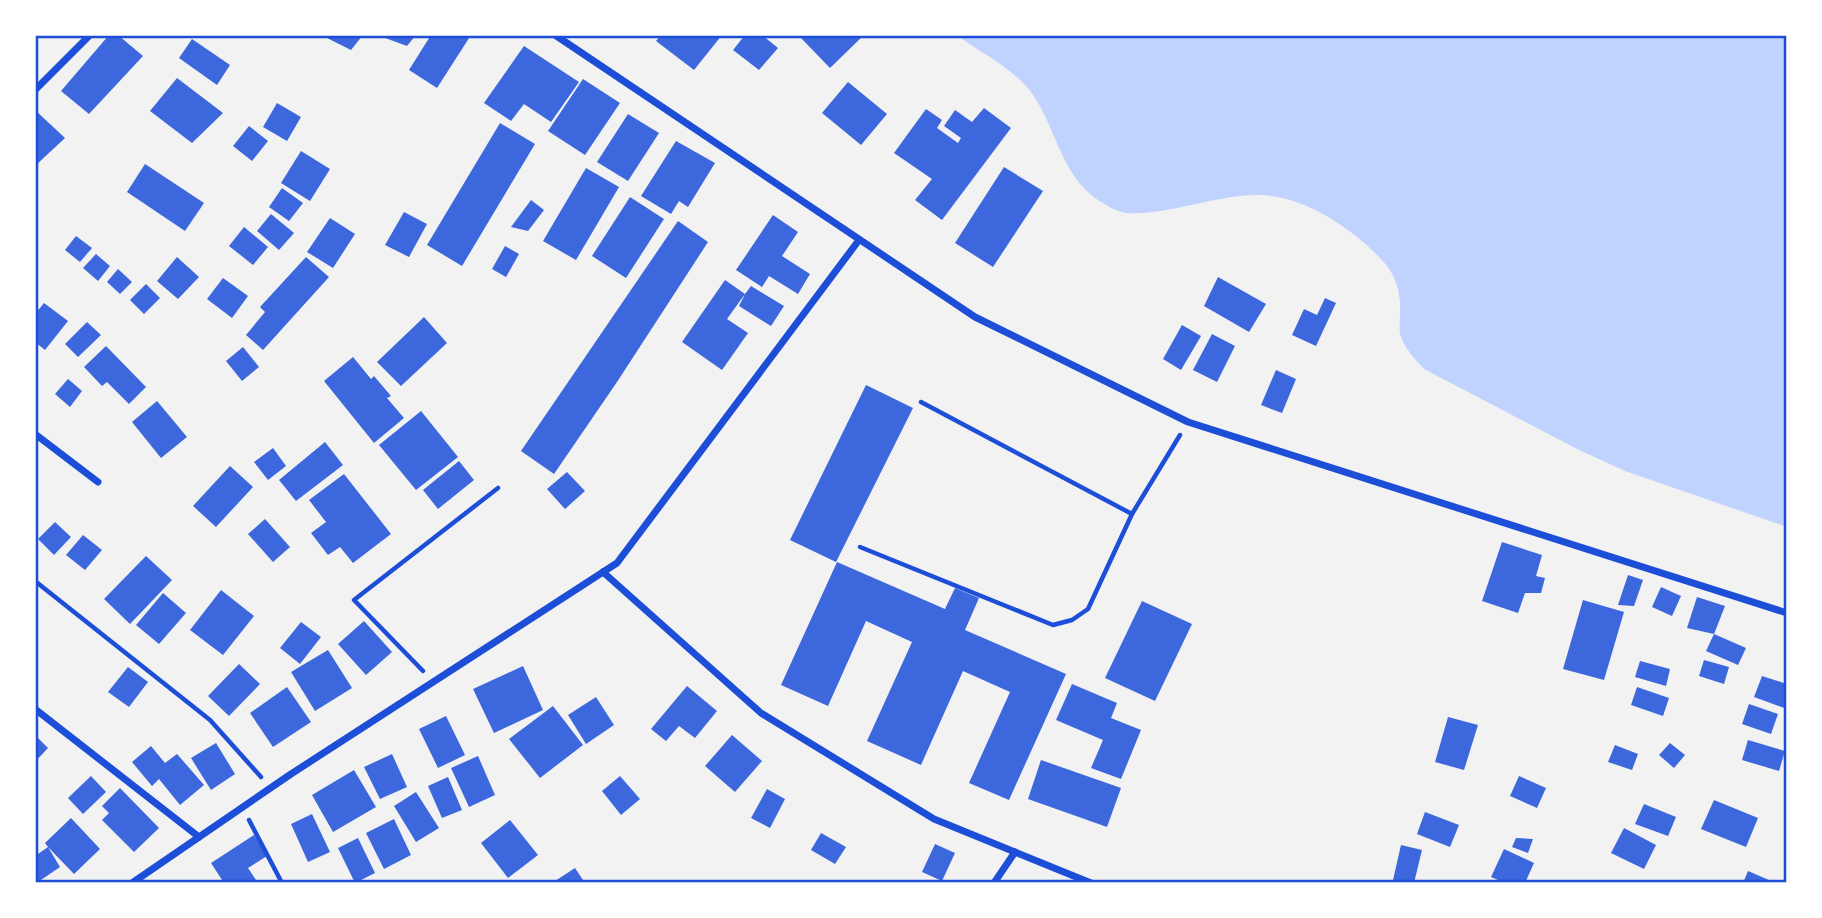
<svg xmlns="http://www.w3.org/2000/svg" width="1822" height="918" viewBox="0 0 1822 918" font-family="Commissioner,sans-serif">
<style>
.water{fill:#bfd3fe}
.building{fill:#3d67dc}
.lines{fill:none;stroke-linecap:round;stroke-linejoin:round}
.path{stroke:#1d4ed8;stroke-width:4.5}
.minor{stroke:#1d4ed8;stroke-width:7}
.neatline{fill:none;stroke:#1d4ed8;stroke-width:2.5}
</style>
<rect width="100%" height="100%" fill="#f2f2f2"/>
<path class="water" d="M957,35h830v492l-162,-56 -48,-22 -153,-80c-9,-10 -20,-21 -24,-35 -1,-6 0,-14 0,-21 1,-20 -4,-38 -18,-53 -30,-32 -79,-65 -124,-65 -41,0 -80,17 -121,18 -4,0 -11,1 -15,-1 -6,-1 -14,-6 -19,-9 -46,-27 -46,-83 -78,-118 -19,-21 -46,-33 -68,-50z"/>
<g class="building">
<path d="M109,35h9l25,21 -54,58 -28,-23z"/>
<path d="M321,35h42l-12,15z"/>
<path d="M377,35h39l-9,11z"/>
<path d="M431,35h40l-34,53 -28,-18z"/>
<path d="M661,35h61l-28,35 -38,-29z"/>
<path d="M745,35h17l16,13 -19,22 -26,-20z"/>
<path d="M801,35h63l-34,33 -31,-32z"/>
<path d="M192,39l38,26 -13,20 -38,-27z"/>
<path d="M524,46l55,36 -28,40 -27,-18 -13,17 -27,-18z"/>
<path d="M177,78l46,35 -31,30 -42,-32z"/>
<path d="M583,79l37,24 -35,52 -37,-24z"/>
<path d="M848,82l39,32 -26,31 -39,-32z"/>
<path d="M277,103l24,14 -14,24 -24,-14z"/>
<path d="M984,108l27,20 -69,92 -27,-20 17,-21 -38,-26 32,-44 16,11 -5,8 21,15 3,-5 -17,-12 11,-16 17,12z"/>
<path d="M35,110l30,28 -30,28z"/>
<path d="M628,114l31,19 -31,48 -31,-19z"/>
<path d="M500,123l35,21 -73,122 -35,-21z"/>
<path d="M249,126l19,15 -16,20 -19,-15z"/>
<path d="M676,141l39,22 -27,44 -9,-6 -8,13 -30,-18z"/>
<path d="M301,151l29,18 -20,32 -29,-18z"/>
<path d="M145,164l59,39 -19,28 -58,-39z"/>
<path d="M1004,167l39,24 -50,76 -38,-24z"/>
<path d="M586,168l33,19 -43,73 -33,-19z"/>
<path d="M282,188l21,15 -14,18 -20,-14z"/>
<path d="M630,197l34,22 -38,59 -34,-22z"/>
<path d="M531,200l13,10 -16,21 -17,-4z"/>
<path d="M404,212l23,12 -18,33 -24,-12z"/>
<path d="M271,214l23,19 -15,17 -22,-19z"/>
<path d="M773,215l25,17 -16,24 28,18 -12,20 -29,-18 -7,11 -26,-17z"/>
<path d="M330,218l25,16 -22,34 -26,-16z"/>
<path d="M678,221l30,21 -91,140 -63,92 -33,-23z"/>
<path d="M244,227l24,20 -15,18 -24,-19z"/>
<path d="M76,236l16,12 -12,14 -15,-12z"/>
<path d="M505,246l14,8 -13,23 -14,-8z"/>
<path d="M96,254l14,12 -12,15 -15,-13z"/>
<path d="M177,257l22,20 -21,22 -21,-18z"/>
<path d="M306,257l23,20 -66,73 -17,-15 19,-23 -5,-5z"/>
<path d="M118,269l14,13 -12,12 -13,-12z"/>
<path d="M1218,277l48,27 -17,28 -45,-26z"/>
<path d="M223,278l25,18 -16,22 -25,-19z"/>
<path d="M725,280l20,14 6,-8 33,20 -13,20 -32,-20 6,-12 -18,25 21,14 -26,37 -40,-28z"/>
<path d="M146,284l14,14 -16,16 -14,-14z"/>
<path d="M1325,298l11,5 -20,43 -24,-11 12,-26 13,6z"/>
<path d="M44,303l24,18 -23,29 -10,-8v-28z"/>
<path d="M424,317l23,26 -46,43 -24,-24z"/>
<path d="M87,322l14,13 -23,22 -13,-13z"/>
<path d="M1182,325l19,11 -20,34 -18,-11z"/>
<path d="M1212,334l23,12 -18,36 -24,-12z"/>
<path d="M106,346l40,41 -17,17 -22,-22 -5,4 -18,-19z"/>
<path d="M243,347l16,20 -17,14 -16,-20z"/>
<path d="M353,357l18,22 3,-3 17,20 -4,2 17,20 -30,25 -50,-62z"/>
<path d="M1276,370l20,9 -14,34 -21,-8z"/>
<path d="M68,379l14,12 -12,16 -15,-13z"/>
<path d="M866,385l47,23 -77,154 -46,-22z"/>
<path d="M157,401l30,36 -26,21 -29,-36z"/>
<path d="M421,411l37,46 -42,33 -37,-45z"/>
<path d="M325,442l18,23 -47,36 -17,-21z"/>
<path d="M273,448l13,18 -18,14 -14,-18z"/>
<path d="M459,461l15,19 -36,29 -15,-19z"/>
<path d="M230,466l23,21 -37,40 -23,-21z"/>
<path d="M567,472l18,19 -20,18 -18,-20z"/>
<path d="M344,474l47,60 -38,29 -13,-16 -12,8 -17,-22 15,-11 -17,-22z"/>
<path d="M265,519l25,28 -17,15 -25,-28z"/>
<path d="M55,522l16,15 -17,18 -16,-16z"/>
<path d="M83,535l19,15 -17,20 -19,-15z"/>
<path d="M1502,542l40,13 -6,21 9,2 -4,15h-16l-7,20 -36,-12z"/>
<path d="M146,556l26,24 -42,44 -26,-25z"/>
<path d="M837,562l108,47 10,-21 24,10 -14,32 101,44 -57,126 -40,-17 41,-91 -47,-21 -42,94 -54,-24 45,-99 -46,-21 -38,85 -47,-21z"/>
<path d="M1628,575l15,5 -9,26 -16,-1z"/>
<path d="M1661,587l20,9 -9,20 -20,-9z"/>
<path d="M221,590l33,26 -31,39 -33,-25z"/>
<path d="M163,593l23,20 -27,31 -23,-19z"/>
<path d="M1697,597l28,9 -11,28 -27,-6z"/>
<path d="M1583,600l41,12 -20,68 -41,-11z"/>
<path d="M1142,601l50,23 -37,77 -50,-23z"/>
<path d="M364,621l28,31 -26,23 -28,-31z"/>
<path d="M301,622l20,15 -21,27 -20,-16z"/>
<path d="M1714,634l32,14 -8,17 -32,-14z"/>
<path d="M328,650l24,38 -37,23 -24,-39z"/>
<path d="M1704,660l25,7 -5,17 -25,-8z"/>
<path d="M1640,661l30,8 -4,17 -31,-9z"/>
<path d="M239,664l21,20 -31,32 -21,-20z"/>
<path d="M523,666l20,44 -49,23 -21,-44z"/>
<path d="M128,667l20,15 -19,25 -21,-15z"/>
<path d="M1762,676l25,8v25l-33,-12z"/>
<path d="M1072,684l45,19 -6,15 30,12 -20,49 -30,-11 12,-28 -47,-20z"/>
<path d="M687,686l30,25 -22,27 -16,-12 -13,15 -15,-12z"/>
<path d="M287,687l24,35 -38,25 -23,-34z"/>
<path d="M1637,687l32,11 -6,18 -32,-11z"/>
<path d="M596,697l18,28 -28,19 -18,-29z"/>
<path d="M1749,704l29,10 -7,20 -29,-10z"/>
<path d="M553,706l30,39 -43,33 -31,-39z"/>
<path d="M446,716l19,39 -27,13 -19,-39z"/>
<path d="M1448,717l30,8 -14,45 -29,-8z"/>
<path d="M35,735l13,13 -13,14z"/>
<path d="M732,735l30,26 -27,31 -30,-26z"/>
<path d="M1748,740l37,11 -6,20 -37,-11z"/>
<path d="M216,743l19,31 -24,16 -20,-32z"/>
<path d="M1670,743l15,12 -11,13 -15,-13z"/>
<path d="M1615,745l23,9 -6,16 -24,-8z"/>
<path d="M151,746l14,17 12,-9 27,31 -24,20 -21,-26 -7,7 -20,-24z"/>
<path d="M392,754l15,33 -27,12 -16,-32z"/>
<path d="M478,756l17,39 -26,12 -18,-39z"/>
<path d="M1041,760l80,28 -14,39 -79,-28z"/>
<path d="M354,770l22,37 -43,25 -21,-37z"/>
<path d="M91,776l15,16 -23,22 -15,-16z"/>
<path d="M620,776l20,23 -19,16 -19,-24z"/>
<path d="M1519,776l27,12 -9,20 -27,-12z"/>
<path d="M448,777l14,33 -20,8 -14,-32z"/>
<path d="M120,788l39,40 -25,24 -32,-32 7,-7 -7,-7z"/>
<path d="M767,789l18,10 -15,29 -19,-10z"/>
<path d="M416,792l23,36 -23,14 -22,-36z"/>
<path d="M1714,800l44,18 -12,29 -45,-18z"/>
<path d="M1644,804l32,13 -8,19 -33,-12z"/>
<path d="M1425,812l34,13 -9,22 -33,-13z"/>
<path d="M312,814l18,38 -22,10 -17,-38z"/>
<path d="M71,818l29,31 -26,25 -26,-27 12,20 -22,15 -3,-5v-21l13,-9 -3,-4z"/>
<path d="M394,819l17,36 -27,14 -18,-36z"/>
<path d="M510,820l28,35 -30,23 -27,-35z"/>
<path d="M1624,828l32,17 -12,24 -33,-16z"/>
<path d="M821,833l25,14 -11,17 -24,-14z"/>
<path d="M254,835l13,21 -19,12 10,15h-34l-13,-20z"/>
<path d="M358,838l17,35 -20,10 -17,-35z"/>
<path d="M1516,838l17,1 -5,14 -16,-6z"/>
<path d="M935,844l20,9 -13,28 -20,-9z"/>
<path d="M1401,845l21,5 -8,33 -21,-3z"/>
<path d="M1504,849l30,14 -9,20h-20l-14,-6z"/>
<path d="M575,868l10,15h-33z"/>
<path d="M1748,871l28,12h-33z"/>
</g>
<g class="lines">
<g class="path">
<path d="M921,402l211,112"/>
<path d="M860,547l193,78 19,-5 16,-11 44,-95 48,-79"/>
<path d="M35,581l175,139 51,57"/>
<path d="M423,671l-69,-71 144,-112"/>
<path d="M249,820l33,63"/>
</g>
<g class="minor">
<path d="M555,35l420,282 213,105 599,191"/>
<path d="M35,90l55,-55"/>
<path d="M35,434l63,48"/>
<path d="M603,572l158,141 173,106 157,64"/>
<path d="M35,709l164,128"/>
<path d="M132,883l159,-109 326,-211 242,-323"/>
<path d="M994,883l21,-31"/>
</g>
</g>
<rect width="1822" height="918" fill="none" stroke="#ffffff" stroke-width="74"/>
<rect x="37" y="37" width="1748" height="844" class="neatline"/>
</svg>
